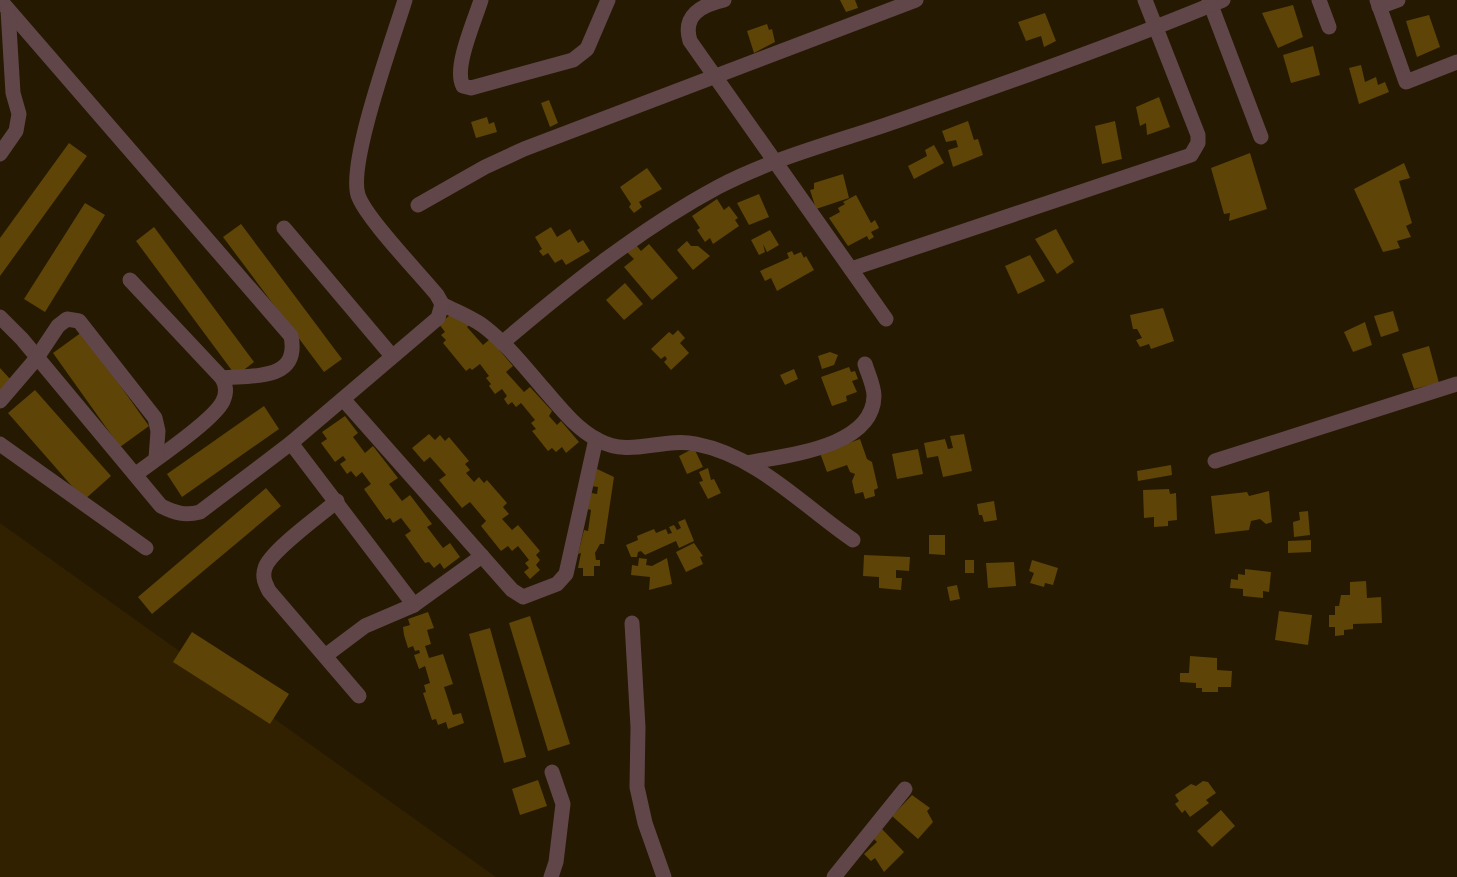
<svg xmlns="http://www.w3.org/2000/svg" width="1457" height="877" viewBox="0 0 1457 877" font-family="'Space Grotesk',sans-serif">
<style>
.built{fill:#312100}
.building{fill:#5e4406}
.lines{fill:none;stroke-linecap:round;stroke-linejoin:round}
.street{stroke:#604648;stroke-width:15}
</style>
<rect width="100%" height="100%" fill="#251901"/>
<path class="built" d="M0,523l496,354h-496z"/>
<g class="building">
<path d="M840,0h15l3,8 -12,4z"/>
<path d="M1293,5l10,32 -25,11 -16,-35z"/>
<path d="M1045,13l11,28 -12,6 -3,-11 -15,5 -8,-19z"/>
<path d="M1429,15l11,32 -23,10 -11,-36z"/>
<path d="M767,24l2,6 3,-1 3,13 -21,11 -7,-22z"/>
<path d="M1313,46l7,29 -29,8 -8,-28z"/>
<path d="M1361,65l4,17 11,-5 2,8 7,-3 4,10 -30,12 -10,-36z"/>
<path d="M1159,97l11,30 -23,8 -1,-12 -6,3 -4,-19z"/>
<path d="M549,100l9,23 -8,4 -9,-24z"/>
<path d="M487,117l2,7 5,-2 3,10 -21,6 -5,-16z"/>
<path d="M968,121l6,19 4,-1 5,16 -30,12 -5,-17 10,-3 -2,-7 -10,2 -4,-11z"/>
<path d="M1115,121l7,38 -20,5 -7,-38z"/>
<path d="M69,143l18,13 -87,120v-38z"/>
<path d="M934,145l10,18 -30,16 -6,-13 19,-10 -2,-6z"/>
<path d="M1250,153l17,56 -38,12 1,-8 -6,1 -13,-46z"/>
<path d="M1404,163l6,15 -11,3 13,42 -6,3 5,11 -14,4 3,7 -17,4 -29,-63z"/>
<path d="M647,168l15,21 -23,13 3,5 -8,6 -5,-6 2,-3 -11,-17z"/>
<path d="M843,174l6,24 -33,11 -6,-19 4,-1v-6z"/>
<path d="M759,194l10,23 -20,8 -12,-22z"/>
<path d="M856,195l15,28 4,-3 4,8 -8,4 3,5 -5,3 -2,-4 -19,10 -19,-28 11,-6 -2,-4 7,-4 -2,-2z"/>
<path d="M717,199l7,11 5,-4 9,12 -3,2 4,6 -26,18 -3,-6 -5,4 -8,-12 3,-2 -8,-12z"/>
<path d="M85,203l20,12 -60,97 -21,-13z"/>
<path d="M241,224l101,135 -18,13 -101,-135z"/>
<path d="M154,227l100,135 -18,14 -100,-135z"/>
<path d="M551,227l6,10 13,-8 8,14 5,-3 7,11 -24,14 -4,-6 -7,4 -7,-10 -5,3 -4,-5 3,-2 -7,-12z"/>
<path d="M1056,229l18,33 -17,12 -22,-35z"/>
<path d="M770,230l9,15 -12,7 -4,-8 2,8 -6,3 -8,-15z"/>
<path d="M687,241l4,5h7l12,10 -17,14 -16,-20z"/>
<path d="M649,244l29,34 -26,22 -28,-33 10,-8 -7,-7 9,-7 5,6z"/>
<path d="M792,251l2,4 7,-3 3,6 2,-2 8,14 -37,21 -6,-13 -6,3 -5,-10 29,-13 -2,-5z"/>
<path d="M1030,255l15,26 -27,13 -13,-28z"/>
<path d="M625,283l18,21 -19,16 -18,-20z"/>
<path d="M461,306l13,15 -7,6 16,18 7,-6 23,27 -7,6 18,20 6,-5 22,24 -3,5 8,9 4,-4 18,21 -13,11 -4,-6 -6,5 -4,-4 -4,3 -16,-20 4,-2 -5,-6 4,-3 -14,-17 -5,4 -4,-5 -4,3 -4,-6 3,-3 -5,-7 -7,5 -6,-8 2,-2 -5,-6 3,-2 -9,-12 -8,6 -2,-2 -4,3 -23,-28 3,-3 -5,-5 4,-3 -6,-8z"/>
<path d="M1163,308l11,33 -23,8 -2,-5 -9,3 -4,-7 6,-2 -5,-9h-4l-3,-14z"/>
<path d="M1393,311l6,20 -18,6 -7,-21z"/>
<path d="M1365,322l7,23 -19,7 -9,-20z"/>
<path d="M678,330l7,8 -5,5 9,10 -18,17 -7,-8 3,-3 -2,-3 -4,3 -10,-10 18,-17 4,3z"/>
<path d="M82,332l67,94 -29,21 -67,-94z"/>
<path d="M1429,346l10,37 -25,6 -12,-35z"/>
<path d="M830,352l8,3 -4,10 -12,4 -4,-13z"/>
<path d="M849,367l2,5 4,-1 3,8 -6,2 5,11 -11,4 1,5 -15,5 -11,-29z"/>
<path d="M0,368l11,12 -11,11z"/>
<path d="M794,369l4,10 -13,6 -5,-10z"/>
<path d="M35,390l76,86 -27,24 -76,-87z"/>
<path d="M264,406l15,23 -97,68 -15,-23z"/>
<path d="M345,416l13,17 -5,4 12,16 8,-7 25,32 -9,6 13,17 8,-6 22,29 -5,3 16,21 7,-5 10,14 -16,12 -4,-6 -6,5 -5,-6 -4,1 -20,-28 6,-4 -10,-13 -8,5 -3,-5 -4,2 -22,-31 7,-5 -9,-12 -6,5 -5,-6 -4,3 -7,-10 6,-4 -3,-4 -8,6 -14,-19 6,-4 -5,-7z"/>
<path d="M429,434l6,6 5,-5 5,6 4,-4 20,24 -4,3 5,6 -4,3 8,9 5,-5 5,6 3,-3 20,23 -4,4 6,7 -7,5 10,11 6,-5 22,26 -4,4 4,5 -4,5 4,5 -10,9 -6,-7 5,-4 -4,-5 4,-3 -11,-14 -6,5 -4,-5 -7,5 -20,-25 5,-5 -16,-19 -8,6 -23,-28 7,-5 -16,-18 -6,5 -12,-14z"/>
<path d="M964,434l8,37 -29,6 -5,-21 -11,2 -3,-15 21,-4 3,10 5,-1 -3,-12z"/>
<path d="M860,439l7,20 5,3 6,26 -4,2 1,6 -10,3 -2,-7 -8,2 -3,-13 3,-7 -5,-2 -3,-7 -20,7 -7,-19z"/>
<path d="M694,448l9,19 -16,7 -8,-18z"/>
<path d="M918,449l5,25 -26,5 -5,-25z"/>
<path d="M1171,465l1,10 -34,6 -1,-10z"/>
<path d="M595,468l19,9 -10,67h-4l-5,9 1,7h4v6h-6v10h-11v-8h-5l3,-15 -3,1 6,-24 4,1 3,-21 -7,-2 1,-16 12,2 1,-7 -7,-1z"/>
<path d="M708,468l3,12 3,-1 7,14 -13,6 -9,-17 4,-1 -4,-9z"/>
<path d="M266,488l15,18 -129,108 -14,-17z"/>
<path d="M1169,489l1,5 6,-1 1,27 -9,1v5l-14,1v-10l-10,1 -1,-28z"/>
<path d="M1269,491l3,31 -6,2 -6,-5 -9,2 -2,9 -34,4 -4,-38 36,-4 2,4z"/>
<path d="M994,501l3,19 -13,2 -2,-7h-3l-2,-11z"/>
<path d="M1308,511l2,24 -16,2 -1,-15 7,-2 -1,-8z"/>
<path d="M685,519l9,22 -15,7 -3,-7 -31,14 -4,-4 -3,1 -1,5h-6l-5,-12 12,-5 -1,-4 17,-7 2,4 10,-4 2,5 4,-1 -3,-6 5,-2 3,5 4,-2 -3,-6z"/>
<path d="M929,535h16v20l-16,-1z"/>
<path d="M1311,540v12l-23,1v-12z"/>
<path d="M694,543l9,13 -3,1 3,7 -17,8 -10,-20z"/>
<path d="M864,555l46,2 -1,14 -13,-1v8h6l-1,12 -22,-2v-11l-16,-1z"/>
<path d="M639,558l8,1 -1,6 6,1 15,-8 5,26 -23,6 1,-13 -19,-2 1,-10 6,1z"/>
<rect x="965" y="560" width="9" height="13"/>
<path d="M1032,560l26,8 -5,17 -8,-2 -1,4 -14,-4 4,-10 -5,-2z"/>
<path d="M1014,562l2,24 -28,2 -2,-25z"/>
<path d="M1245,569l26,3 -2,20 -6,-1v7l-20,-2v-7l-13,-1 1,-9 7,1v-6l7,1z"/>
<path d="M1366,581l1,17 14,-1 1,26 -29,1v5l-9,1v5l-9,1v-9h-6v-12h6v-9h4l2,-11h9v-13z"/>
<path d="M957,585l3,14 -10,2 -3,-14z"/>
<path d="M1279,611l33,4 -4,30 -33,-5z"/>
<path d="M428,612l6,16 -7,2 4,14 -6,2 4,12 14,-4 10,30 -9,3 9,28 8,-2 3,10 -16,6 -2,-7 -8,3 -2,-6 -4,1 -9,-27 3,-1 -2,-7 6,-2 -5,-17 -6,3 -5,-14 6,-2 -1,-3 -4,1 -2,-5 -5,2 -4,-13 -1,-8 7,-2 -2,-6z"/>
<path d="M530,616l40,128 -22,7 -39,-128z"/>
<path d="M490,628l36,129 -22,6 -35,-129z"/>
<path d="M192,632l97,62 -19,30 -97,-62z"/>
<path d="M1190,656l27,2v12l15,1 -1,16h-13v5h-16v-4h-6v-5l-16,-1v-9h9z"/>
<path d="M538,780l9,26 -27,9 -8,-26z"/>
<path d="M1203,781l5,1 8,11 -10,7 3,3 -19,14 -5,-7 -3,3 -7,-9 4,-3 -4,-6 16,-11 5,2z"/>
<path d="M912,795l18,13 -3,3 6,11 -15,17 -26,-23z"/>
<path d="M1221,810l14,16 -23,21 -15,-16z"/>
<path d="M882,829l22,23 -20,20 -9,-14 -4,3 -7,-7 13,-12 -4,-4z"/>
</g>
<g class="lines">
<g class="street">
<path d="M0,0l291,336c9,45 -37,39 -69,42"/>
<path d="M481,0c-6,20 -28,68 -18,86l8,2 102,-28 14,-11 21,-49"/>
<path d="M724,0c-22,5 -42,15 -34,41l196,278"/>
<path d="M1209,0l52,137"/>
<path d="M1319,0l10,27"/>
<path d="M1377,0l29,82 51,-20"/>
<path d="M1379,7l19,-7"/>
<path d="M0,154l16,-23 3,-17 -6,-21 -5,-83"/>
<path d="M418,205l67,-38 39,-18 392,-149"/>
<path d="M284,228l108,128"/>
<path d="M851,269l340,-114 7,-12v-8l-53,-135"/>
<path d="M130,280l92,98c4,8 5,14 1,23 -9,19 -67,58 -87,73"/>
<path d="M442,304c13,7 28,13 40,21 23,17 42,41 60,62 17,19 33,41 56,53 32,18 64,-3 98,4 62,12 107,62 157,96"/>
<path d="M0,317l22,22 139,167c14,7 24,10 39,6l91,-69 147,-125 4,-14 -5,-9c-17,-21 -72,-78 -79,-100 -10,-33 35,-156 47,-195"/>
<path d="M502,343c67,-57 138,-114 216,-156 57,-30 122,-46 182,-67 109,-38 217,-76 323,-120"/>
<path d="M343,399l169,191 11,7 34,-13 9,-10 30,-135"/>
<path d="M0,401l36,-42 22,-33 9,-7 12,2 76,97 3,13 -2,27"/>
<path d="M291,443l123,162"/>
<path d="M0,444l146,104"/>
<path d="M1215,461l242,-77"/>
<path d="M747,463c38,-8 126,-15 127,-67 0,-10 -6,-22 -9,-32"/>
<path d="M337,501c-15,13 -67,50 -72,67 -3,9 0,15 4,23l90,105"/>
<path d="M632,623l6,104 -1,60 8,36 19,54"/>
<path d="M325,656l40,-30 49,-21 68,-49"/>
<path d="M551,877l5,-15 7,-58 -11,-32"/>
<path d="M834,877l71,-88"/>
</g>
</g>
</svg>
